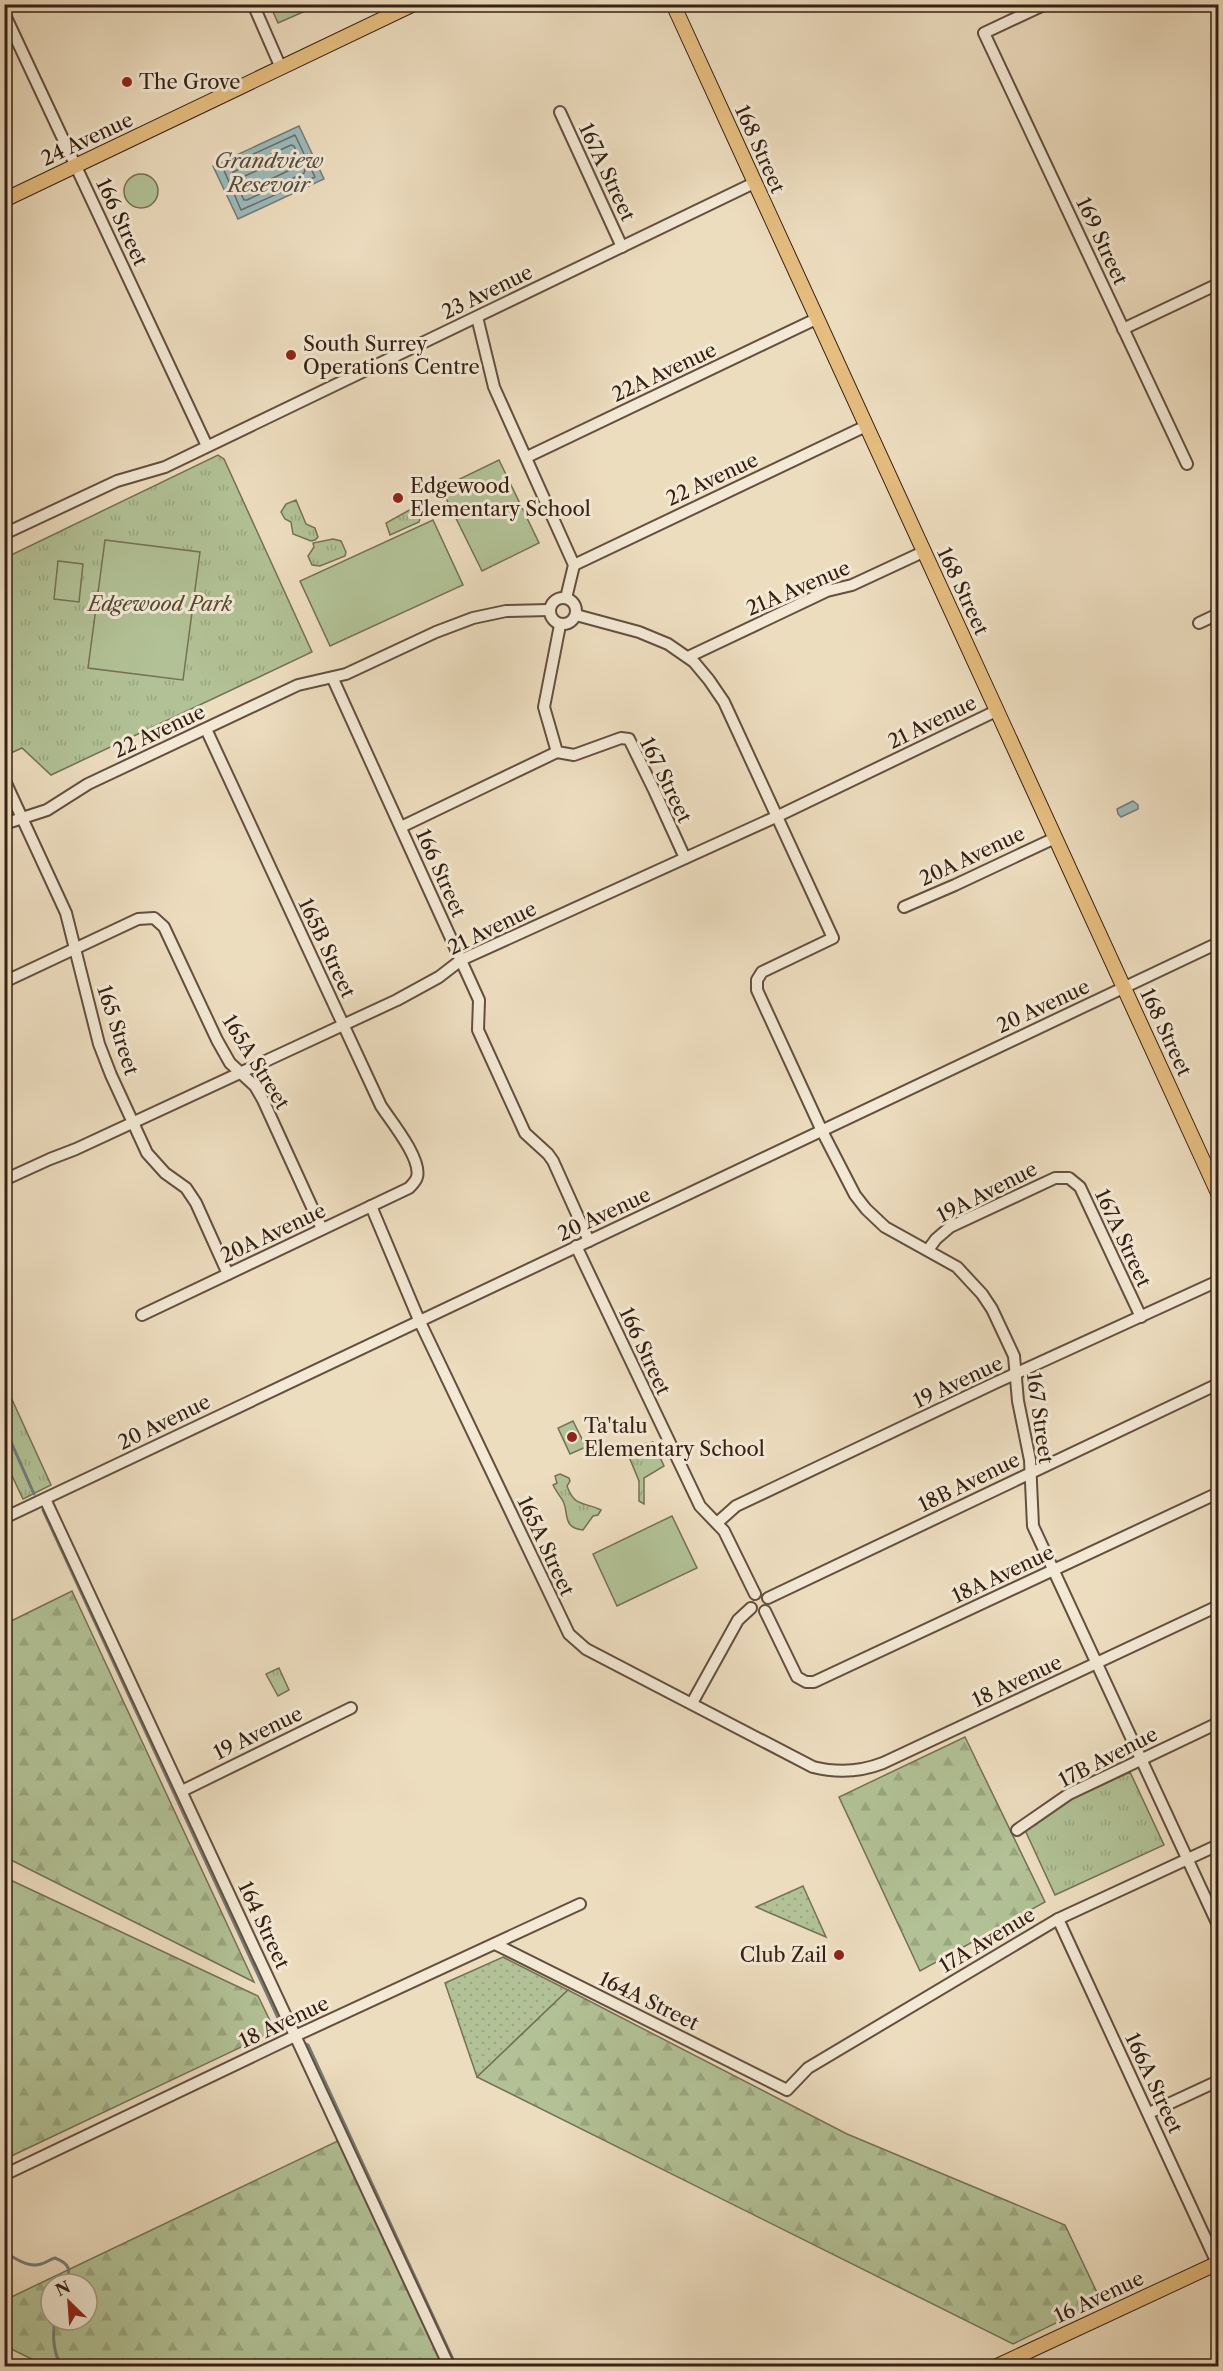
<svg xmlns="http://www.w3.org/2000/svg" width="1223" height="2371" viewBox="0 0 1223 2371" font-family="'Libre Caslon Text',serif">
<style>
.grass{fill:url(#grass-dots);stroke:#747155;stroke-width:1.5}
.forest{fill:url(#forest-firs);stroke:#747155;stroke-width:1.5;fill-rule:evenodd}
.park{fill:url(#park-tufts);stroke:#747155;stroke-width:1.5}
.garden{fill:#b2c296;stroke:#747155;stroke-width:1.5}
.water{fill:#9cbabb;stroke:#737c78;stroke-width:1.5}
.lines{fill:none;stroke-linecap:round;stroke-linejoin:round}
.shore{stroke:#696d68;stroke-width:1.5}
.stream{stroke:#737c78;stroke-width:3}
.minor-casing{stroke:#644f3f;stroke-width:14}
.major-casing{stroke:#362014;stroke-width:16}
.minor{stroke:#f3e9d5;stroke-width:10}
.major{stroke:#e6be80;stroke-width:14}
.poi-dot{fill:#8f2418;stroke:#f3e9d5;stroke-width:2}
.labels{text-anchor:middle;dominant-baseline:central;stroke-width:6;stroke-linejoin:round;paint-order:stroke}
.poi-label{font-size:20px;fill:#362014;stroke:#f3e9d5;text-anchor:start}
.street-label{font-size:20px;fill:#362014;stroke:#f3e9d5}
.park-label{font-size:20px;font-style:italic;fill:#554834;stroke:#f3e9d5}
.water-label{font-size:21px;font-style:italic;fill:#554e46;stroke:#f3e9d5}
</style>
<defs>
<pattern id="grass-dots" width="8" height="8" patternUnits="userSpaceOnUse" patternTransform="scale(1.5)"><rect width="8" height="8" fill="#b2c296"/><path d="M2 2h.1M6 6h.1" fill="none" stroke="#9aa680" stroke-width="1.8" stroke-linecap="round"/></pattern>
<pattern id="forest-firs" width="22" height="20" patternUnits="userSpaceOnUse" patternTransform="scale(1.5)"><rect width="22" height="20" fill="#b2c296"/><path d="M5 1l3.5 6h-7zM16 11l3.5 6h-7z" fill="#9aa680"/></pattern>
<pattern id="park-tufts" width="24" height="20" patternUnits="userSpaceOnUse" patternTransform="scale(1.5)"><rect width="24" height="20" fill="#b2c296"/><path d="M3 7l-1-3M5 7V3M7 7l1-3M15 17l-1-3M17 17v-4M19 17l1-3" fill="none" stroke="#9aa680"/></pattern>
</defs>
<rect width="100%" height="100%" fill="#edddbf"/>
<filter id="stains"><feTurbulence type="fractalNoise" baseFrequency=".00333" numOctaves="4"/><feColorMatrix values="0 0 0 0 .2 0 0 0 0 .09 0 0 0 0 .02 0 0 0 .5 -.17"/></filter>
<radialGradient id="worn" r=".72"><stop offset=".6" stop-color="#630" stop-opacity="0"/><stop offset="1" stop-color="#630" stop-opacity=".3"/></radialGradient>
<g class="grass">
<path d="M803,1886l23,51 -70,-30z"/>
<path d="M503,1957l65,33 -91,87 -32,-94z"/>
</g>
<g class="forest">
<path d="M72,1591l182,391 -249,-125v-233z"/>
<path d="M965,1737l80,165 -125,69 -81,-174z"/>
<path d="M4,1877l254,119 17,35 -270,128z"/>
<path d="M568,1990l279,144 218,91 36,76 -88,43 -536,-267z"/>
<path d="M344,2138l100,228h-398l-41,-20v-46zM51,2284h36v36h-36z"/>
</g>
<g class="park">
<path d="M270,5h49l-41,18z"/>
<path d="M218,455l6,4 88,193 -261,123 -29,-27 -11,5 -6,-13v-182z"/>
<path d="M296,500l10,24 9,4 3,9 -3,3 -4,1 -18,-7 -2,-12 -6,-3 -4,-7 5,-8z"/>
<path d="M413,508l3,2 4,8 -1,4 -29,13 -4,-12z"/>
<path d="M333,539l8,2 5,11 -1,4 -25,10 -8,-1 -4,-9 6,-9 -1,-4z"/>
<path d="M4,1382l47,103 -28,14 -18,-38z"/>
<path d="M653,1442l11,24 -20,12v26l-5,-3v-20l-12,-29 11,-7z"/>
<path d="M560,1474l9,4 1,3 -3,5c8,22 16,15 34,24l-3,5 -5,1 -10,14c-21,-2 -14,-17 -20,-29 -3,-5 -7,-10 -10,-16l4,-2 -2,-7z"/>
<path d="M279,1668l10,22 -11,6 -12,-22z"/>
<path d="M1130,1772l34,73 -109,50 -30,-65 43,-29z"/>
</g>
<g class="garden">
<circle cx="141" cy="191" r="17"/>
<path d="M499,460l40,83 -57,28 -41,-83z"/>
<path d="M433,520l30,65 -133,61 -30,-65z"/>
<path d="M105,540l95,12 -17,128 -95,-12z"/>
<path d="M58,561l25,3 -4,38 -25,-3z"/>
<path d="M573,1421l13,26 -16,7 -12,-26z"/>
<path d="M672,1516l25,52 -80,38 -24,-52z"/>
</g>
<g class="water">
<path d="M299,126l25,53 -86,40 -25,-53z"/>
<path d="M1133,801l5,4v4l-17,8 -3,-3 -1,-5z"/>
</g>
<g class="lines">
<g class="shore">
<path d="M295,135l20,42 -74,33 -18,-42z"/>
<path d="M291,145l3,1 11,24 -1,3 -57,27h-3l-12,-25 1,-3z"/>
<path d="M286,157l3,1 3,11 -40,19 -4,-1 -4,-8 1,-3z"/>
</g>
<g class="stream">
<path d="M4,1426l30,68"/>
<path d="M43,1510l242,523"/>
<path d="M302,2042l6,3 148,321"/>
<path d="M4,2252c11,6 23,16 37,12 5,-1 9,-5 14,-6 15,6 16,11 11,26"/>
<path d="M55,2320c-3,17 -2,31 6,46"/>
</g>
<g class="minor-casing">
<g id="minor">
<path d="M253,4l28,64"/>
<path d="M1046,4l-62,29 203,431"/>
<path d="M4,13l203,433"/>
<path d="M560,112l62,135"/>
<path d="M477,317l17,70 80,178 -8,33"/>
<path d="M1123,329l95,-45"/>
<path d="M527,457l289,-138"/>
<path d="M4,534l113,-53 48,-14 589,-284"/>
<path d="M574,565l292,-139"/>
<circle cx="563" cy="611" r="13"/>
<path d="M576,615l63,17 29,12 26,18 15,18 15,22 109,236 -71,34 -5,8v10l65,141 33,64 11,14 19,18 72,40 25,27 10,15 22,47 4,45 12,59 3,66 185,399"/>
<path d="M1199,623l19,-9"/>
<path d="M560,625l-16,82 13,45 17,3 47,-17 8,1 25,51 31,68"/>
<path d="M688,657l139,-66 25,-6 71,-33"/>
<path d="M333,679l146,321 -1,30 47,103 23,21 5,7 36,80"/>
<path d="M4,779l62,134 33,131 12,31 36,78 18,20 21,15 10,15 32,71"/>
<path d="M4,824l43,-14 41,-26 210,-99 48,-11 90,-42 37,-14 33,-7 43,-1"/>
<path d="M401,827l156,-75"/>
<path d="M904,907l51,-22 100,-47"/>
<path d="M4,982l134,-63 16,-1 10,9 53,113 13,23 25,23 8,14 59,129"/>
<path d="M4,1180l46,-21 26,-10 321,-149 42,-23 22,-17 317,-144 218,-105"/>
<path d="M371,1206l48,114 150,314 17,15 227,118c24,6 47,5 70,-4l335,-157"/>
<path d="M576,1246l124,260 24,25 31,63"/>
<path d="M928,1250l8,-11 14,-12 105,-49h14l11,9 61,130"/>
<path d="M142,1315l267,-127c3,-3 7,-7 8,-11 5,-18 -26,-56 -36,-71l-175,-377"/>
<path d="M45,1499l404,867"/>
<path d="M4,1518l1214,-575"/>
<path d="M717,1523l19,-17 259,-123 223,-102"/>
<path d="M768,1598l450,-214"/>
<path d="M765,1611l32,66 9,5h8l404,-189"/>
<path d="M692,1703l46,-83 13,-12"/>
<path d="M182,1791l169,-83"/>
<path d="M1017,1830l52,-36 149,-71"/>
<path d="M1058,1919l159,344"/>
<path d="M495,1944l292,146 21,-22 250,-149 160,-74"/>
<path d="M1149,2113l69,-32"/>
<path d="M4,2175l291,-139 285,-132"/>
</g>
</g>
<g class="major-casing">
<g id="major">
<path d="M673,4l545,1189"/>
<path d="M4,200l410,-196"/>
<path d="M997,2366l221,-103"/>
</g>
</g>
<use href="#minor" class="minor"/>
<use href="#major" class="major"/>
</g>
<g class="poi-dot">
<circle cx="127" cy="82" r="6"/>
<circle cx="291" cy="355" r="6"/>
<circle cx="398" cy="498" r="6"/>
<circle cx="572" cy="1437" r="6"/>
<circle cx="839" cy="1955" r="6"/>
</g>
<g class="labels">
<g class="poi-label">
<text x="139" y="82">The Grove</text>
<text x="303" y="344">South Surrey<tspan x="303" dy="23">Operations Centre</tspan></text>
<text x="410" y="486">Edgewood<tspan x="410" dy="23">Elementary School</tspan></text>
<text x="584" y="1426">Ta'talu<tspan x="584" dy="23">Elementary School</tspan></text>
<text x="827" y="1955" text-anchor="end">Club Zail</text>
</g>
<g class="street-label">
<text transform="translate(87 139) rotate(-25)">24 Avenue</text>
<text transform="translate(760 149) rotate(66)">168 Street</text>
<text transform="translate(607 172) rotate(65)">167A Street</text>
<text transform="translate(122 222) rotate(65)">166 Street</text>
<text transform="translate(1102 241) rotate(65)">169 Street</text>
<text transform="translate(487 292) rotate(-26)">23 Avenue</text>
<text transform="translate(664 372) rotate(-25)">22A Avenue</text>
<text transform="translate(712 479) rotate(-25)">22 Avenue</text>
<text transform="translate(798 588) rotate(-23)">21A Avenue</text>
<text transform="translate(963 591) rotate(65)">168 Street</text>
<text transform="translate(932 722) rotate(-26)">21 Avenue</text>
<text transform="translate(159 731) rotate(-25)">22 Avenue</text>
<text transform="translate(666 780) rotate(64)">167 Street</text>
<text transform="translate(972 856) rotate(-25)">20A Avenue</text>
<text transform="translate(441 873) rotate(66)">166 Street</text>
<text transform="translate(492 928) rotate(-26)">21 Avenue</text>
<text transform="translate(327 948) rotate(65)">165B Street</text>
<text transform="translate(1043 1006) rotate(-25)">20 Avenue</text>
<text transform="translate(118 1030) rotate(72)">165 Street</text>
<text transform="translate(1166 1032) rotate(65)">168 Street</text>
<text transform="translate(256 1062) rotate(58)">165A Street</text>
<text transform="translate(987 1192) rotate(-27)">19A Avenue</text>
<text transform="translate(604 1214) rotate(-25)">20 Avenue</text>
<text transform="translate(273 1233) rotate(-25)">20A Avenue</text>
<text transform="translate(1123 1238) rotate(65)">167A Street</text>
<text transform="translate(645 1351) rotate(65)">166 Street</text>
<text transform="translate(958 1382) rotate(-25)">19 Avenue</text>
<text transform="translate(1040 1418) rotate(82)">167 Street</text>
<text transform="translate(164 1422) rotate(-26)">20 Avenue</text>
<text transform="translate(969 1482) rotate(-26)">18B Avenue</text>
<text transform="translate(546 1546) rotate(65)">165A Street</text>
<text transform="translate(1003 1574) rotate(-25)">18A Avenue</text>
<text transform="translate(1017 1681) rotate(-25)">18 Avenue</text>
<text transform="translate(258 1733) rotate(-26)">19 Avenue</text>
<text transform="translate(1108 1757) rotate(-27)">17B Avenue</text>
<text transform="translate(264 1925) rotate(65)">164 Street</text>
<text transform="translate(987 1940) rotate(-31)">17A Avenue</text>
<text transform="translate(649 2001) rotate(26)">164A Street</text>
<text transform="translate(284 2022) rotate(-25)">18 Avenue</text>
<text transform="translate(1154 2083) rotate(65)">166A Street</text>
<text transform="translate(1099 2297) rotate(-25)">16 Avenue</text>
</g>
<g class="park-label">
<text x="160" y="604">Edgewood Park</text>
</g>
<g class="water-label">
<text x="269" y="160">Grandview<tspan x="269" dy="24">Resevoir</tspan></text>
</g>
</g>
<rect width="1223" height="2371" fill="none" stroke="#edddbf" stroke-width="24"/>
<rect x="6" y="6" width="1211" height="2359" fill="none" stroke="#362014" stroke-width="3"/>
<rect x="12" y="12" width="1199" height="2347" fill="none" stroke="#362014" stroke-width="1.5"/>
<g transform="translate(69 2302) rotate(335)"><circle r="28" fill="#f3e9d5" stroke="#a79988" stroke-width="1.5"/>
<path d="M0-4.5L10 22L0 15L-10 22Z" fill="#8f2418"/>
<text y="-9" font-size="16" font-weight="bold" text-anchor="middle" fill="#362014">N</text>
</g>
<rect width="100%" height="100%" filter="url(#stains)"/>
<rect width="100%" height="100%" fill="url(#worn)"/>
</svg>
